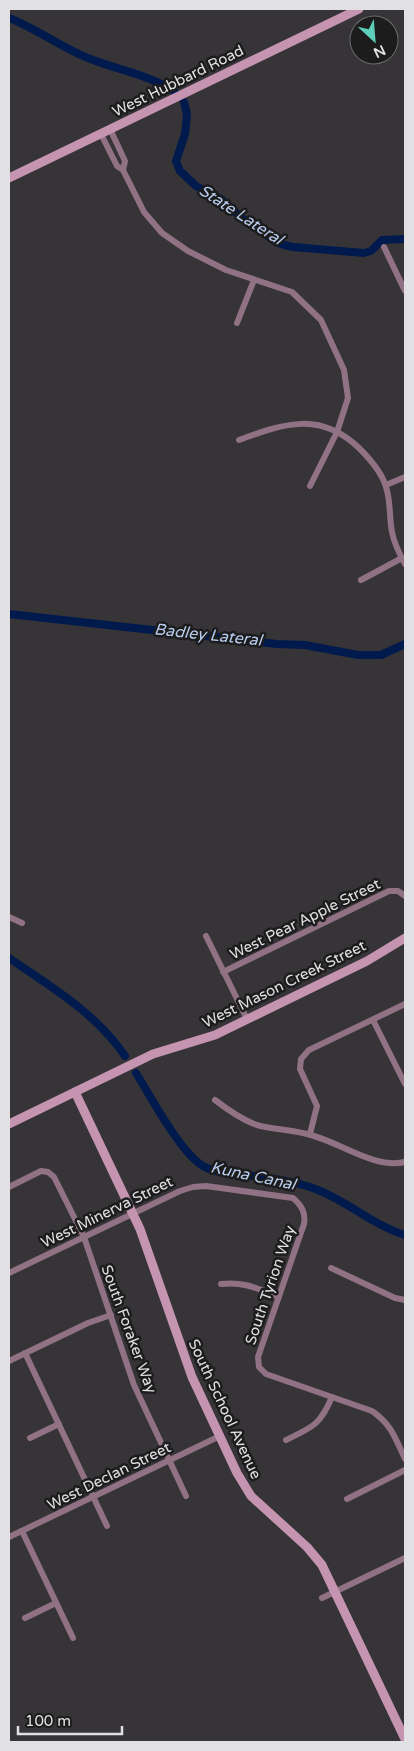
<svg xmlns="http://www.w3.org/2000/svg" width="414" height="1751" viewBox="0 0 414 1751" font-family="'Varela Round',sans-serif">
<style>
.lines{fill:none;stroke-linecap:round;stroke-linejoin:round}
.canal{stroke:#011a4e;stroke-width:8}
.street{stroke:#917284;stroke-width:6}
.secondary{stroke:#c594b0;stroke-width:9}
.labels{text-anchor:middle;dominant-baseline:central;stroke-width:5;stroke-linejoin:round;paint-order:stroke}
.street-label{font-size:15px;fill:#e1e0e2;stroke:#1d1c1d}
.water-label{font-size:16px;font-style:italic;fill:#b8ccee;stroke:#1d1c1d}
</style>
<rect width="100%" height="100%" fill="#363437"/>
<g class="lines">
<g class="canal">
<path d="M9,18c28,11 52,29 79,40 29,12 59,16 86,33"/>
<path d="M184,102l3,12 -2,20 -9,27 4,10 16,15 25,13 22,20 33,23 8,3 9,2 71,6 7,-2 11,-11 23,-1"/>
<path d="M9,614l268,30 28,1 53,10h23l24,-11"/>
<path d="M9,958c42,29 87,55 116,98"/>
<path d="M136,1073c15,24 44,79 67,93 10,6 24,7 36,8 27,4 54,6 79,16 30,12 57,36 87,45"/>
</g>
<g class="street">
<path d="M101,134l16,32 6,4 2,-9 -15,-32"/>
<path d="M123,170l21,42 18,21 26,18 38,19 66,22 29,28 23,50 4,28 -11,34 -27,54"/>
<path d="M384,247l21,44"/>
<path d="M237,323l17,-43"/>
<path d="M239,440c46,-17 82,-29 121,9 10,10 22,24 26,38 5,15 3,30 6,45 2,11 8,23 13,32"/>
<path d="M386,485l19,-8"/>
<path d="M361,580l41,-22"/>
<path d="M9,917l13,6"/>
<path d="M206,936l41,83"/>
<path d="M223,972l166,-81h9l7,5"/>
<path d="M373,1020l32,64"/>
<path d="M215,1100c13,10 24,18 39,24 16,6 41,5 60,12 28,8 62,33 91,26"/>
<path d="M310,1134l7,-28 -17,-37 1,-10 8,-9 96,-46"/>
<path d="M9,1187l32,-16 7,1 6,5 30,60 50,148 52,111"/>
<path d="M331,1268l64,30 10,2"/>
<path d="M9,1273l171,-82 13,-4 13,-1 87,12c8,7 13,14 11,26l-46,133 1,10 7,7 106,37c20,14 23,27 33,48"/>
<path d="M221,1284c23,-3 37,5 58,13"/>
<path d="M25,1353l82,173"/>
<path d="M9,1361l79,-38 23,-8"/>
<path d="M30,1438l29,-14"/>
<path d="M286,1440c27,-13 34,-15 46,-43"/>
<path d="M347,1499l58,-29"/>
<path d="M22,1531l51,107"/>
<path d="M9,1537l211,-101"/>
<path d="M322,1598l83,-40"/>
<path d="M25,1618l31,-15"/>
</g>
<g class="secondary">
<path d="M9,178l350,-169"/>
<path d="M75,1092l65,137 52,148 45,96 14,23 56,51 15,18 83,174"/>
<path d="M9,1124l144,-70 62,-19 152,-74 38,-23"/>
</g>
</g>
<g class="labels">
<g class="street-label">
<text transform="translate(178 81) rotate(-26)">West Hubbard Road</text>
<text transform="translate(305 919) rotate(-26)">West Pear Apple Street</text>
<text transform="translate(284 984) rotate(-26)">West Mason Creek Street</text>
<text transform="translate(107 1212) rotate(-26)">West Minerva Street</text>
<text transform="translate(270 1285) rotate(-71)">South Tyrion Way</text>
<text transform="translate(129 1329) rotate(70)">South Foraker Way</text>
<text transform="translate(225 1409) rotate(65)">South School Avenue</text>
<text transform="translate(109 1476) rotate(-26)">West Declan Street</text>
</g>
<g class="water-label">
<text transform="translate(241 215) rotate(33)">State Lateral</text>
<text transform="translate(208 635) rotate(6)">Badley Lateral</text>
<text transform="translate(253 1176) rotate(12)">Kuna Canal</text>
</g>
</g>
<rect width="414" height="1751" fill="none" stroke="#e1e0e2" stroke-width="20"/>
<g transform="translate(374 40) rotate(154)"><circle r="24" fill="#1d1c1d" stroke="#6b6a6c"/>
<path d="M0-4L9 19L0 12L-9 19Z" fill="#5dceb8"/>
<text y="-8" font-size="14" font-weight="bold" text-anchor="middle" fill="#e1e0e2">N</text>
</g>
<path d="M18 1726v8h104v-8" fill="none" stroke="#e1e0e2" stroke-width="2.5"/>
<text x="25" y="1726" font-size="15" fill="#e1e0e2" stroke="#1d1c1d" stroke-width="4" paint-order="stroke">100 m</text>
</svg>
